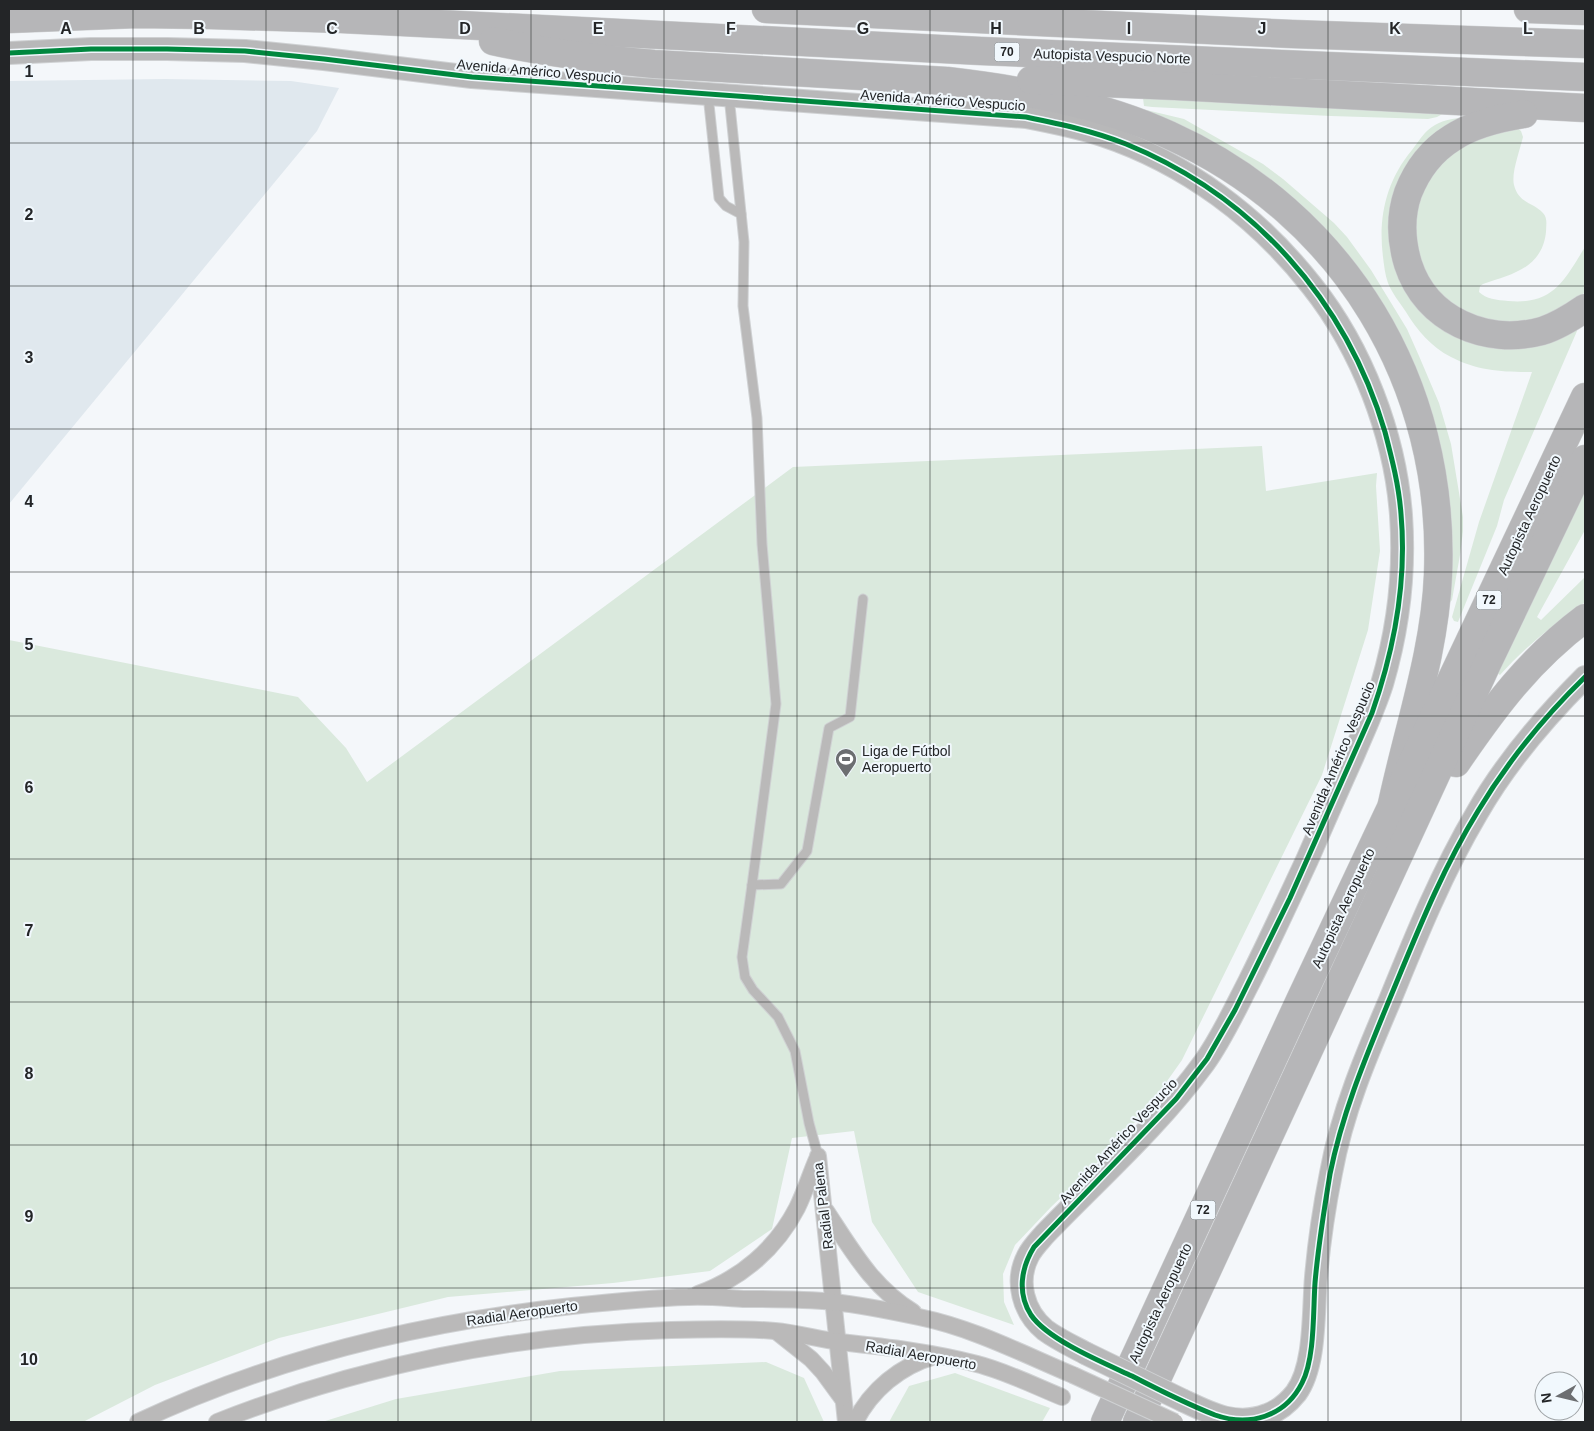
<svg xmlns="http://www.w3.org/2000/svg" width="1594" height="1431" viewBox="0 0 1594 1431" font-family="Arial,sans-serif">
<style>
.built{fill:#e0e8ee}
.green{fill:#dae9dd}
.lines{fill:none;stroke-linecap:round;stroke-linejoin:round}
.lane-casing{stroke:#cfd1d3;stroke-width:11}
.street-casing{stroke:#cfd1d3;stroke-width:18}
.secondary-casing{stroke:#cfd1d3;stroke-width:24}
.highway-casing{stroke:#cfd1d3;stroke-width:29}
.lane{stroke:#bab9b9;stroke-width:9}
.street{stroke:#bab9b9;stroke-width:16}
.secondary{stroke:#b8b8b9;stroke-width:22}
.highway{stroke:#b6b6b8;stroke-width:28}
.street-bridge-casing{stroke:#cfd1d3;stroke-width:18;stroke-linecap:butt}
.secondary-bridge-casing{stroke:#cfd1d3;stroke-width:24;stroke-linecap:butt}
.street-bridge{stroke:#bab9b9;stroke-width:16}
.secondary-bridge{stroke:#b8b8b9;stroke-width:22}
.cycleway-casing{stroke:#f1f8fd;stroke-width:8}
.cycleway{stroke:#00873e;stroke-width:5}
.grid{fill:none;stroke:#232527;stroke-width:1;stroke-opacity:0.55}
.labels{text-anchor:middle;dominant-baseline:central;stroke-width:4;stroke-linejoin:round;paint-order:stroke}
.shield{fill:#f1f8fd;stroke:#616467;stroke-width:1}
.shield-label{font-size:12px;font-weight:bold;fill:#232527}
.street-label{font-size:14px;fill:#232527;stroke:#f1f8fd}
.poi-label{font-size:14px;fill:#232527;stroke:#f1f8fd;text-anchor:start}
.grid-label{font-size:16px;text-anchor:middle;font-weight:bold;fill:#232527;stroke:#f1f8fd;stroke-width:4;stroke-linejoin:round;paint-order:stroke}
</style>
<rect width="100%" height="100%" fill="#f4f7fa"/>
<path class="built" d="M165,79l126,2 48,7 -22,43 -308,373v-423z"/>
<g class="green">
<path d="M1143,98l305,13 -11,6 -9,2 -97,-3 -179,-9 -8,-1z"/>
<path d="M1138,108l46,11 79,45 20,15 51,44 13,14 24,33 36,59 12,27 20,47 12,41 12,73v14l-3,24 -8,45 -8,10 3,-68 -76,-247z"/>
<path d="M1471,116l-73,81 45,125 134,3v6l-73,169 -7,26 -39,96 -4,-1 -2,-4 27,-95 53,-150c-30,0 -54,-1 -81,-15 -20,-10 -34,-27 -45,-45 -6,-9 -14,-19 -18,-29 -3,-8 -4,-18 -5,-26 -5,-39 3,-76 29,-107 7,-9 12,-19 23,-25 10,-6 24,-7 36,-9z"/>
<path d="M1517,128l4,3 2,6c-3,13 -12,36 -9,48 5,19 19,17 29,28 5,5 3,13 3,19 -4,36 -33,42 -63,52l-3,2 -1,6c7,7 18,8 29,9 45,4 56,-20 77,-54v45l-15,14 -13,9 -53,11 -52,-17 -33,-42 -5,-52 12,-37 37,-35z"/>
<path d="M1262,446l4,45 111,-18 -1,13 4,65 -12,79 -46,145 -140,285 -34,48 -56,60 -41,39 -36,38 -12,29 1,28 10,23 -96,-33 -46,-70 -18,-91 -62,7 -20,91 -62,42 -97,12 -165,14 -169,41 -124,47 -72,37h-74v-782l289,57 48,51 21,34 426,-315z"/>
<path d="M1585,478v52l-48,87 4,3 44,-43v25c-31,22 -60,45 -85,73l-11,-7z"/>
<path d="M766,1362l38,16 20,44h-502l74,-23 164,-28z"/>
<path d="M955,1373l95,35 -8,14h-153l20,-36z"/>
</g>
<g class="lines">
<g class="lane-casing">
<g id="lane">
<path d="M708,95l11,103 7,8 15,8"/>
<path d="M729,96l15,146 -1,64 14,112 5,126 14,160 -24,181 29,-1 26,-33 22,-123 21,-11 13,-118"/>
<path d="M752,885l-10,72 3,20 8,13 25,27 17,34 14,72 9,33"/>
</g>
</g>
<g class="street-casing">
<g id="street">
<path d="M818,1156l28,266"/>
<path d="M826,1211c26,39 46,76 87,101"/>
<path d="M698,1294c42,-15 78,-45 99,-86 8,-16 13,-33 20,-49"/>
<path d="M777,1332l34,27 12,13 19,26"/>
<path d="M138,1422c136,-64 285,-100 434,-116 38,-4 77,-8 116,-9 19,-1 39,1 58,2 29,0 58,0 87,3 29,3 58,9 86,15 54,11 104,37 154,58"/>
<path d="M217,1422c144,-57 300,-88 454,-92 35,-1 70,-2 104,1 22,2 43,8 65,11 46,5 92,10 137,22 28,7 58,22 85,33"/>
<path d="M855,1422c16,-32 45,-56 80,-66"/>
</g>
</g>
<g class="secondary-casing">
<g id="secondary">
<path d="M9,53l82,-4h76l78,2 79,8 148,18 554,40c26,5 51,10 76,18 84,28 156,82 210,151 50,63 83,149 89,229 4,56 -3,115 -19,169 -8,25 -19,48 -29,72 -16,35 -31,70 -46,104 -19,41 -38,82 -58,122 -14,27 -27,56 -45,81 -46,63 -105,115 -159,171 -6,7 -13,14 -17,22 -13,25 -5,56 17,74 12,9 27,16 40,23"/>
<path d="M1184,1401c27,13 53,26 83,14 11,-4 21,-12 29,-22 20,-27 17,-82 20,-116 3,-35 8,-69 15,-104 11,-61 35,-117 59,-173 26,-64 52,-128 87,-187 29,-51 67,-95 108,-136"/>
</g>
</g>
<g class="highway-casing">
<g id="highway">
<path d="M766,9l526,25 293,10"/>
<path d="M1528,9l57,2"/>
<path d="M9,19l128,-5 72,1 132,4 640,32 604,26"/>
<path d="M493,41c53,12 107,18 161,23l293,17c76,9 152,22 222,54 175,79 277,248 269,440 -3,77 -30,154 -46,229"/>
<path d="M1031,80l144,6 410,22"/>
<path d="M1524,114c-25,4 -51,10 -72,24 -21,13 -35,32 -44,55 -8,23 -7,48 0,71 18,56 78,82 134,67 16,-5 30,-14 43,-23"/>
<path d="M1456,763c39,-57 73,-103 129,-145"/>
<path d="M1105,1422l196,-424 284,-601"/>
<path d="M1137,1422l350,-758 98,-205"/>
</g>
</g>
<use href="#lane" class="lane"/>
<use href="#street" class="street"/>
<use href="#secondary" class="secondary"/>
<use href="#highway" class="highway"/>
<g class="street-bridge-casing">
<path id="street-bridge" d="M1073,1375l102,47"/>
</g>
<g class="secondary-bridge-casing">
<path id="secondary-bridge" d="M1085,1353l99,48"/>
</g>
<use href="#street-bridge" class="street-bridge"/>
<use href="#secondary-bridge" class="secondary-bridge"/>
<g class="cycleway-casing">
<path id="cycleway" d="M9,53l82,-4h76l78,2 79,8 148,18 554,40c34,7 67,14 100,27 127,52 220,156 259,288 7,27 14,54 16,82 6,67 -7,136 -29,199l-82,185 -55,112 -28,49 -31,40 -142,148c-13,21 -17,46 -3,68 17,25 73,48 101,61 27,14 55,28 83,39 34,12 70,2 87,-32 13,-25 11,-71 13,-100 3,-36 9,-73 15,-109 12,-60 35,-115 58,-171 27,-65 53,-132 90,-192 30,-50 66,-94 107,-134"/>
</g>
<use href="#cycleway" class="cycleway"/>
</g>
<path class="grid" d="M133,9v1413M266,9v1413M398,9v1413M531,9v1413M664,9v1413M797,9v1413M930,9v1413M1063,9v1413M1196,9v1413M1328,9v1413M1461,9v1413M9,143h1576M9,286h1576M9,429h1576M9,572h1576M9,716h1576M9,859h1576M9,1002h1576M9,1145h1576M9,1288h1576"/>
<defs>
<g id="stadium-pin" transform="scale(1.125)"><path d="M0 17L-7.5 6A9.5 9.5 0 1 1 7.5 6Z" fill="#6c6e71" stroke="#f1f8fd"/><path d="M0-5a6.5 5 0 1 0 0 10a6.5 5 0 1 0 0-10ZM-3.5-1.8h7v3.6h-7Z" fill="#fff"/></g>
</defs>
<g fill-rule="evenodd">
<use href="#stadium-pin" x="846" y="759"/>
</g>
<g class="labels">
<g class="shield">
<rect x="994.5" y="42.5" width="25" height="19" rx="4"/>
<rect x="1476.5" y="590.5" width="25" height="19" rx="4"/>
<rect x="1190.5" y="1200.5" width="25" height="19" rx="4"/>
</g>
<g class="shield-label">
<text x="1007" y="52">70</text>
<text x="1489" y="600">72</text>
<text x="1203" y="1210">72</text>
</g>
<g class="street-label">
<text transform="translate(1112 56) rotate(2)">Autopista Vespucio Norte</text>
<text transform="translate(539 71) rotate(5)">Avenida Américo Vespucio</text>
<text transform="translate(943 100) rotate(4)">Avenida Américo Vespucio</text>
<text transform="translate(1529 515) rotate(-65)">Autopista Aeropuerto</text>
<text transform="translate(1338 758) rotate(-67)">Avenida Américo Vespucio</text>
<text transform="translate(1343 908) rotate(-65)">Autopista Aeropuerto</text>
<text transform="translate(1118 1141) rotate(-47)">Avenida Américo Vespucio</text>
<text transform="translate(823 1206) rotate(-97)">Radial Palena</text>
<text transform="translate(1160 1303) rotate(-65)">Autopista Aeropuerto</text>
<text transform="translate(522 1313) rotate(-8)">Radial Aeropuerto</text>
<text transform="translate(921 1355) rotate(10)">Radial Aeropuerto</text>
</g>
<g class="poi-label">
<text x="862" y="751">Liga de Fútbol<tspan x="862" dy="16">Aeropuerto</tspan></text>
</g>
</g>
<g class="grid-label">
<text x="66" y="34">A</text>
<text x="199" y="34">B</text>
<text x="332" y="34">C</text>
<text x="465" y="34">D</text>
<text x="598" y="34">E</text>
<text x="731" y="34">F</text>
<text x="863" y="34">G</text>
<text x="996" y="34">H</text>
<text x="1129" y="34">I</text>
<text x="1262" y="34">J</text>
<text x="1395" y="34">K</text>
<text x="1528" y="34">L</text>
<text x="29" y="77">1</text>
<text x="29" y="220">2</text>
<text x="29" y="363">3</text>
<text x="29" y="507">4</text>
<text x="29" y="650">5</text>
<text x="29" y="793">6</text>
<text x="29" y="936">7</text>
<text x="29" y="1079">8</text>
<text x="29" y="1222">9</text>
<text x="29" y="1365">10</text>
</g>
<rect width="1594" height="1431" fill="none" stroke="#232527" stroke-width="20"/>
<g transform="translate(1559 1396) rotate(262)"><circle r="24" fill="#f1f8fd" stroke="#9fa4a7"/>
<path d="M0-4L9 19L0 12L-9 19Z" fill="#6c6e71"/>
<text y="-8" font-size="14" font-weight="bold" text-anchor="middle" fill="#232527">N</text>
</g>
</svg>
